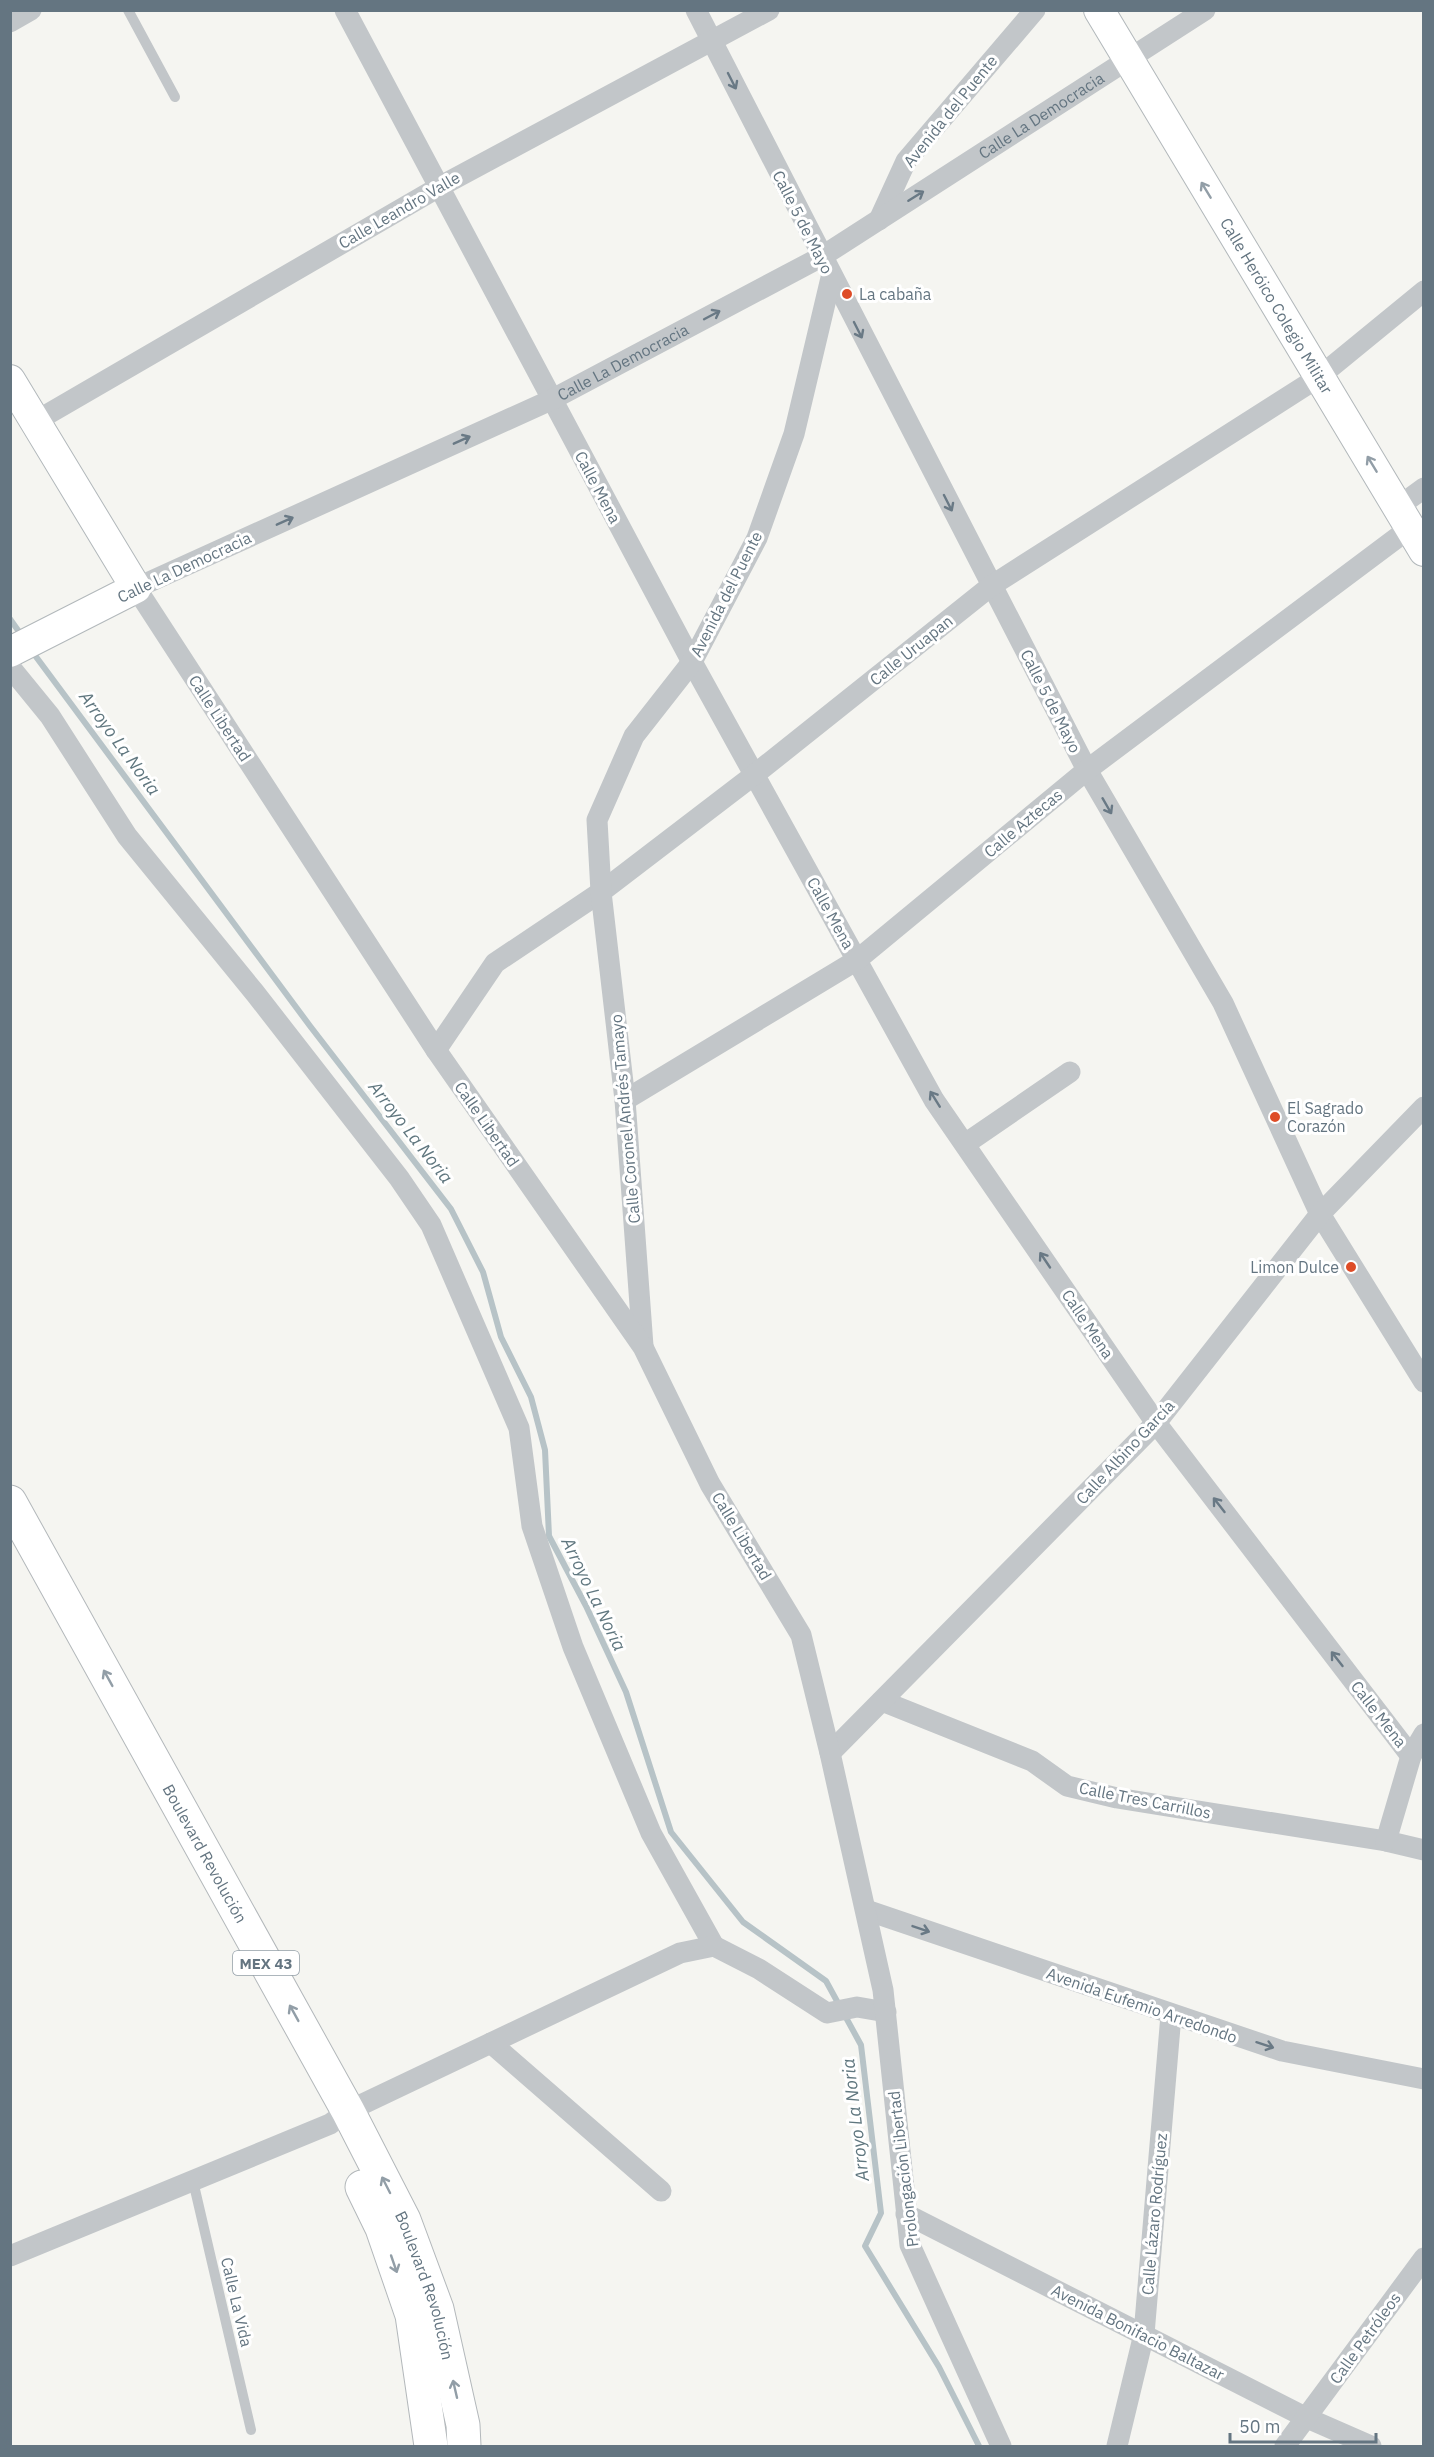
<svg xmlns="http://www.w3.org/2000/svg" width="1434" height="2457" viewBox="0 0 1434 2457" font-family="'IBM Plex Sans',sans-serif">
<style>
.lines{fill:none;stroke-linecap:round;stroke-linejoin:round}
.stream{stroke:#b7c3c7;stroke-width:6}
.secondary-casing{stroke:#b2b8bb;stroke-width:32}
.primary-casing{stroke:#b3b8bb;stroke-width:35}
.lane{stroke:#c2c6c9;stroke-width:10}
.street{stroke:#c2c6c9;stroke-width:21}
.secondary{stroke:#fff;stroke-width:30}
.primary{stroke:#fff;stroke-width:33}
.oneway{stroke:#697985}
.oneway2{stroke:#929ea7}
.poi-dot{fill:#de4c27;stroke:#fff;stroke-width:2}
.labels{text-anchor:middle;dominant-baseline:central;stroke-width:6;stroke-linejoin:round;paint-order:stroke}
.shield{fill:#fff;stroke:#929ea7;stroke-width:1.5}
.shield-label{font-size:15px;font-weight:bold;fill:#647581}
.street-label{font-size:16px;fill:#647581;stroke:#fff}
.poi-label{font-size:16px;fill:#647581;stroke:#fff;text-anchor:start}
.water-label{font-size:18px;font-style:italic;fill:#60777f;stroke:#fff}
</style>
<rect width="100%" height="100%" fill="#f5f5f1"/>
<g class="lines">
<g class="stream">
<path d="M10,619l12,17"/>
<path d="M31,650l279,376 141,183 32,63 18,65 30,60 14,53 4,86 37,70 40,86 45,140 72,90 83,59 35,64 20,168 -16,33 74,121 40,79"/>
</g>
<g class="secondary-casing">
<g id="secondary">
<path id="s2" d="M1099,10l325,541"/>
<path d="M10,380l126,208 -126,64"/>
</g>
</g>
<g class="primary-casing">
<g id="primary">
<path id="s3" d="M10,1502l338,609 56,109 33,89 26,116 1,21"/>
<path d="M362,2187l20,41 30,87 19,131"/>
</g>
</g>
<g class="lane">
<path d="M128,10l47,87"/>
<path d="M193,2181l58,249"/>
</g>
<g class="street">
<path d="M345,10l347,652 242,438 222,323 255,333"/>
<path d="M696,10l391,760 136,233 97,211 104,168"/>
<path d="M10,22l21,-12"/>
<path d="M879,220l27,-59 129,-151"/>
<path d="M36,421l403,-234 330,-177"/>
<path d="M1398,507l26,-19"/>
<path d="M10,667l40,49 77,120 128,157 144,185 32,47 88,203 13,98 41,121 78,186 63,113"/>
<path d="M436,1050l59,-87 106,-71 153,-117 237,-189 328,-209 105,-86"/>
<path d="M625,1100l232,-140 230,-190 323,-242"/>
<path d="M965,1144l105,-72"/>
<path d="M643,1346l-18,-246 -24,-208 -4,-72 37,-84 58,-74 65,-124 37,-104 37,-156"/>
<path d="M882,1701l150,60 35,25 50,12 269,43 38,9"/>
<path d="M830,1753l326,-330 164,-209 104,-107"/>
<path d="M1386,1841l25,-85 13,-22"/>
<path d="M866,1910l416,141 142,28"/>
<path d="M491,2043l170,148"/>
<path d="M906,2214l401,204 64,28"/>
<path d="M10,2256l320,-132 18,-13 332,-158 34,-7 45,23 68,44 30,-6 29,5"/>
<path id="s1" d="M1001,2446l-91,-201 -27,-255 -53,-237 -29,-118 -91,-151 -67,-137 -207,-297 -300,-462 415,-188 270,-143 384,-247"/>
<path d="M1117,2446l27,-112 27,-319"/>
<path d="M1285,2446l139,-188"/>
</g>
<use href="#secondary" class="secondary"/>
<use href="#primary" class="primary"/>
</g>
<defs><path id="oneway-shaft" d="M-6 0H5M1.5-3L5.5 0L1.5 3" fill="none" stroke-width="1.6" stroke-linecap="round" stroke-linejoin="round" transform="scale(1.5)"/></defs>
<g class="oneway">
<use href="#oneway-shaft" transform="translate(732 81) rotate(63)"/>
<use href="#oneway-shaft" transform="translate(916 196) rotate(-32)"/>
<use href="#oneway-shaft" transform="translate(712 315) rotate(-28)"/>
<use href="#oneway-shaft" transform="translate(858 330) rotate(63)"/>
<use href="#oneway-shaft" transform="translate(462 440) rotate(-24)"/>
<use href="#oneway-shaft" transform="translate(948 503) rotate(63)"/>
<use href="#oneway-shaft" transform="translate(285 521) rotate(-24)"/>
<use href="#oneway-shaft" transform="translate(1107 806) rotate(60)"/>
<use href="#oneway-shaft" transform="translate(935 1099) rotate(-122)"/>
<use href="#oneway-shaft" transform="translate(1045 1260) rotate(-124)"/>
<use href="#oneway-shaft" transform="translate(1219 1505) rotate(-128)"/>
<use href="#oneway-shaft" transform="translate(1337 1659) rotate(-128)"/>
<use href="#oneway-shaft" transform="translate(921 1929) rotate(19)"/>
<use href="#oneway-shaft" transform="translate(1265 2045) rotate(18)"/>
</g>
<g class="oneway2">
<use href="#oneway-shaft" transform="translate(1206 190) rotate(-121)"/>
<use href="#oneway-shaft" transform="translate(1372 464) rotate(-121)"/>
<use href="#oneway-shaft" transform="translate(108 1678) rotate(-119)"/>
<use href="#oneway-shaft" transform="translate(294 2013) rotate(-119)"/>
<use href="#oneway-shaft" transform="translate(386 2185) rotate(-117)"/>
<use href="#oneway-shaft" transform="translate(394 2264) rotate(71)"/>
<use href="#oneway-shaft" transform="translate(455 2389) rotate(-103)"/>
</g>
<g class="poi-dot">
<circle cx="847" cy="294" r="6"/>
<circle cx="1275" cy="1117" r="6"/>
<circle cx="1351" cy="1267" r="6"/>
</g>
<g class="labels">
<rect class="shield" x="233" y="1951" width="66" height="24" rx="4.5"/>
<g class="shield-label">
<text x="266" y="1963">MEX 43</text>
</g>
<g class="street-label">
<text transform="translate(950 111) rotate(-51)">Avenida del Puente</text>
<text stroke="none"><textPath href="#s1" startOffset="3106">Calle La Democracia</textPath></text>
<text transform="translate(399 210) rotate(-30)">Calle Leandro Valle</text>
<text transform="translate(803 222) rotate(63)">Calle 5 de Mayo</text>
<text stroke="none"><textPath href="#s2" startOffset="345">Calle Heróico Colegio Militar</textPath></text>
<text stroke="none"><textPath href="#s1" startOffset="2620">Calle La Democracia</textPath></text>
<text transform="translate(598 487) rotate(62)">Calle Mena</text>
<text transform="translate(184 567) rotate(-25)">Calle La Democracia</text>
<text transform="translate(726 594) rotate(-63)">Avenida del Puente</text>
<text transform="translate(911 650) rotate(-39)">Calle Uruapan</text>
<text transform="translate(1051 701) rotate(63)">Calle 5 de Mayo</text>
<text transform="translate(220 718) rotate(57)">Calle Libertad</text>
<text transform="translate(1023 823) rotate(-40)">Calle Aztecas</text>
<text transform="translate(831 913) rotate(61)">Calle Mena</text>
<text transform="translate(625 1119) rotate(-95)">Calle Coronel Andrés Tamayo</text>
<text transform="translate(487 1124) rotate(55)">Calle Libertad</text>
<text transform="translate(1088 1324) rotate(56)">Calle Mena</text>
<text transform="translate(1125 1452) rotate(-47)">Calle Albino García</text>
<text transform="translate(742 1536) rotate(59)">Calle Libertad</text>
<text transform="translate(1379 1714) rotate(52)">Calle Mena</text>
<text transform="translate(1145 1800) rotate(11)">Calle Tres Carrillos</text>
<text stroke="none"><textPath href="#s3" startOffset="402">Boulevard Revolución</textPath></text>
<text transform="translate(1142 2005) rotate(19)">Avenida Eufemio Arredondo</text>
<text transform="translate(903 2169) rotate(-97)">Prolongación Libertad</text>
<text transform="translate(1154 2214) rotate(-85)">Calle Lázaro Rodríguez</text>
<text stroke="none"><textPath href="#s3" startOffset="888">Boulevard Revolución</textPath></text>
<text transform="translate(237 2302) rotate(77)">Calle La Vida</text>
<text transform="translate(1138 2332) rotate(27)">Avenida Bonifacio Baltazar</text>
<text transform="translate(1365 2338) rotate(-54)">Calle Petróleos</text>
</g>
<g class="poi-label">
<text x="859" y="294">La cabaña</text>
<text x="1287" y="1108">El Sagrado<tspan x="1287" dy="18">Corazón</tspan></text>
<text x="1339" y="1267" text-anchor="end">Limon Dulce</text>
</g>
<g class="water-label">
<text transform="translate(120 743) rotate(54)">Arroyo La Noria</text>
<text transform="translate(411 1132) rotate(52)">Arroyo La Noria</text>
<text transform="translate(594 1594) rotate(64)">Arroyo La Noria</text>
<text transform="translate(855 2120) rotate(-97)">Arroyo La Noria</text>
</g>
</g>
<rect width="1434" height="2457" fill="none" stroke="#647581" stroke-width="24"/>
<path d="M1230 2433v9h146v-9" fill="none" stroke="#647581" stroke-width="3"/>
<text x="1239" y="2433" font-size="18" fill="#647581" stroke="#ffffff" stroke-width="4.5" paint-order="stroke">50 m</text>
</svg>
